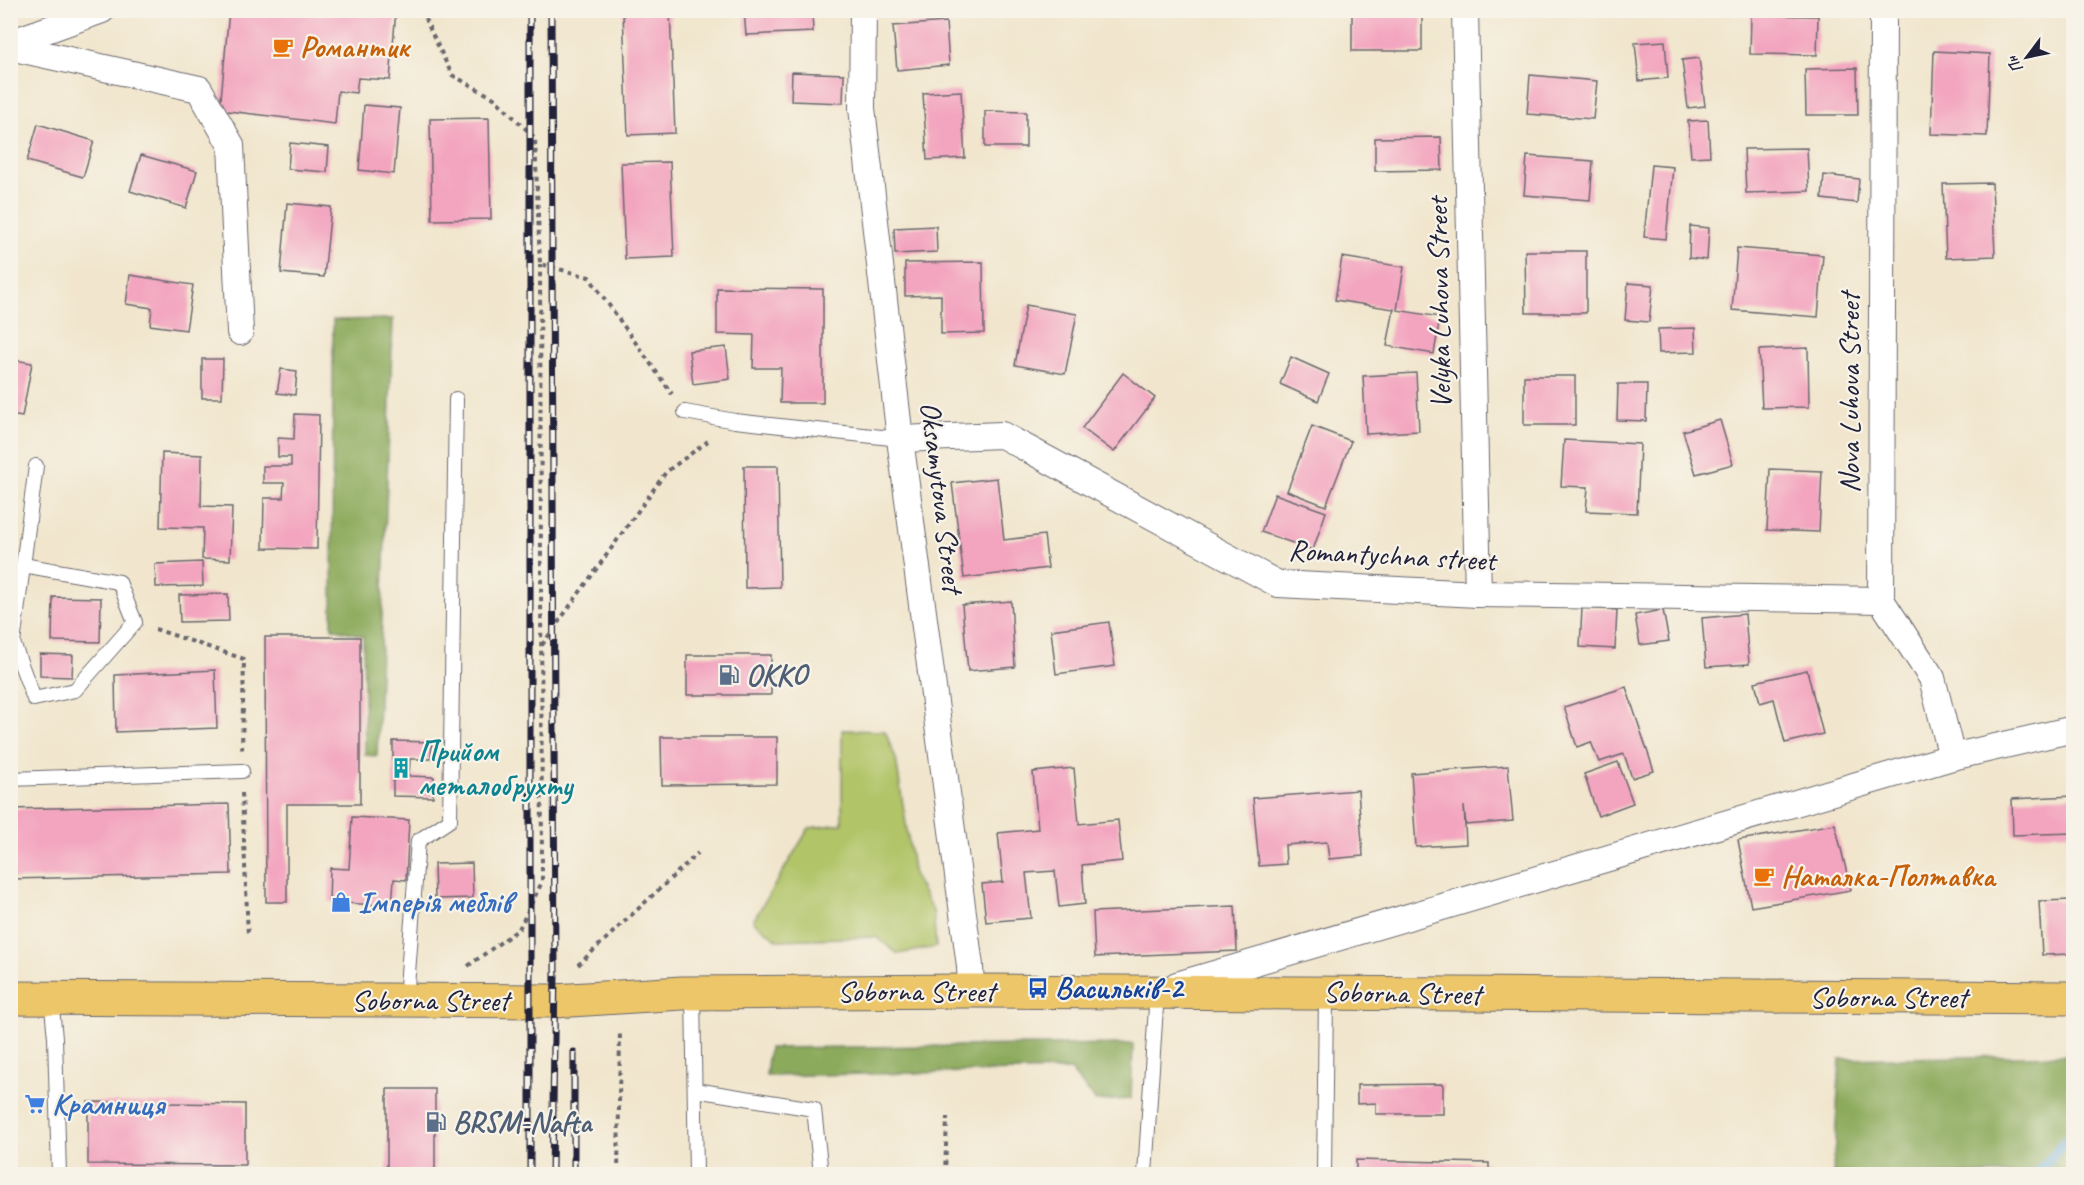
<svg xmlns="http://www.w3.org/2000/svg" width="2084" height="1185" viewBox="0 0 2084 1185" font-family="Caveat,sans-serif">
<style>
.green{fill:#b1c468;stroke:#6a7352;stroke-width:1.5}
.forest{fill:#8caa5c;stroke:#57664c;stroke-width:1.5}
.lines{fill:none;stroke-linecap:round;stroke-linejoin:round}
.stream{stroke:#65a9da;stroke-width:10}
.building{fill:#f3a5bf}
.lane-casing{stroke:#6a676e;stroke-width:16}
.street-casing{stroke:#6a676e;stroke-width:28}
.primary-casing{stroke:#6a676e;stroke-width:35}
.path{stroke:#6a676e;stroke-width:4;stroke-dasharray:4.5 4.5;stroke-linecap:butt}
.lane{stroke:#fff;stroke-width:14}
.street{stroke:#fff;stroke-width:26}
.primary{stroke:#ecc669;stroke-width:33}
.rail-casing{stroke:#22223b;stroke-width:7}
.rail{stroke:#f7f3e8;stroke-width:4.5;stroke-dasharray:14;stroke-linecap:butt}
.labels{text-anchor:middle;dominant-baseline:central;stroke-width:4.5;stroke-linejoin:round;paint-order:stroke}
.food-label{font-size:30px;font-weight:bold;fill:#c56008;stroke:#f7f3e8;text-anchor:start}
.street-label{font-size:30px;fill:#22223b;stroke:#f7f3e8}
.service-label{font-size:30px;font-weight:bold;fill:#4e5e75;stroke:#f7f3e8;text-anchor:start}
.culture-label{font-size:30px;font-weight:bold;fill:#0d838f;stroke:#f7f3e8;text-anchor:start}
.shop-label{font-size:30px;font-weight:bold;fill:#366cbe;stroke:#f7f3e8;text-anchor:start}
.transit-label{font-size:30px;font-weight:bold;fill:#164399;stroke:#f7f3e8;text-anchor:start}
</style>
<rect width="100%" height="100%" fill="#f7f3e8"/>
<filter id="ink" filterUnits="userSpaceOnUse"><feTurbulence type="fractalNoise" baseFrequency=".0167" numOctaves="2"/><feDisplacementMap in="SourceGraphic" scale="12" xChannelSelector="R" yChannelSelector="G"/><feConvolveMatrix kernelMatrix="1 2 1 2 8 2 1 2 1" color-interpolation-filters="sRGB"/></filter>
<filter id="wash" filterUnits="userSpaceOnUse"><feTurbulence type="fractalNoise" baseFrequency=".008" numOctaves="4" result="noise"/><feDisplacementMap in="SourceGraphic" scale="24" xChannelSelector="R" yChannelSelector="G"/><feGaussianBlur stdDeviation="1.35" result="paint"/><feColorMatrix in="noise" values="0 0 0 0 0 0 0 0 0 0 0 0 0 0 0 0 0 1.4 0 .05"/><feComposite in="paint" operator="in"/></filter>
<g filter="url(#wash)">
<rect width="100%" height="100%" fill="#f1e6cd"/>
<path class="green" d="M842,730l43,1 11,28 18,117 19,35 3,36 -38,7 -22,-17 -98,3 -25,-19 56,-93 33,-4z"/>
<g class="forest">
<path d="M393,319l-16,437 -12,-1 -2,-119 -31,-8 1,-308z"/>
<path d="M1133,1044l-2,55 -35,2 -26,-31 -304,6 3,-28z"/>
<path d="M2073,1055v119h-240l7,-115z"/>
</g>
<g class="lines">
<path class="stream" d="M2036,1174l38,-42"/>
</g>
<g id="blocks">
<g class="building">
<path d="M229,10h167l-6,70 -32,-2 -2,15 -18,-2 -3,33 -115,-14z"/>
<path d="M744,10h68l1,22 -67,3z"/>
<rect x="925" y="10" width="55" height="3"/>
<rect x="1352" y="10" width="70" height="41"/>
<path d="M670,11l5,122 -47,2 -5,-122z"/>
<path d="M1751,15l67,1 -1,39 -67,-1z"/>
<path d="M946,22l3,43 -52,5 -4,-44z"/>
<path d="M1665,41l3,37 -29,3 -4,-38z"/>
<path d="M1934,51l56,3 -3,82 -56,-2z"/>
<path d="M1699,58l6,48 -17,2 -6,-48z"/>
<path d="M1857,68l1,47h-52l-1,-46z"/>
<path d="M792,72l52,2 -1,29 -52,-2z"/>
<path d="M1530,75l67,6 -4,38 -66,-5z"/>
<path d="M961,91l4,67 -38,2 -4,-67z"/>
<path d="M364,105l36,3 -6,66 -35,-4z"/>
<path d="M985,111l41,1v35h-41z"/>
<path d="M489,118l2,101 -59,1 -2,-101z"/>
<path d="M1708,120l2,36 -19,1 -3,-36z"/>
<path d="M38,124l56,17 -11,36 -56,-16z"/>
<path d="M1441,137l1,33 -67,1v-33z"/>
<path d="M290,143l39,4 -2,25 -39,-3z"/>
<path d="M1807,148l2,43 -63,2 -2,-44z"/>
<path d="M141,155l56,16 -11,37 -56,-17z"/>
<path d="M1527,156l66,5 -3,39 -66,-5z"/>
<path d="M670,162l4,95 -49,2 -4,-96z"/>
<path d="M1651,165l22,2 -7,72 -22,-2z"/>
<path d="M1824,175l35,4 -2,24 -35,-4z"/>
<path d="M1992,183l3,73 -49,2 -3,-74z"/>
<path d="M287,203l44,4 -7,70 -43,-4z"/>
<path d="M936,226l1,26 -42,2 -1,-26z"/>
<path d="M1690,226l19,2 -2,32 -18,-2z"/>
<path d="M1737,248l86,7 -5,62 -86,-7z"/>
<path d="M1525,251h61v62h-60z"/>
<path d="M1342,257l62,10 -7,43 43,7 -6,37 -47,-8 7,-37 -59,-9z"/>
<path d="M983,262l1,71 -43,1v-39l-36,1v-33z"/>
<path d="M130,275l63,10 -7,45 -36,-5 2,-17 -26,-4z"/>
<path d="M1628,283l25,2 -4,37 -24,-2z"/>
<path d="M717,288l106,1v114h-43l1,-35h-28l1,-33 -37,-1z"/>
<path d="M1026,305l51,9 -12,60 -50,-9z"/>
<path d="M1695,328l1,24 -37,1 -1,-24z"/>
<path d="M726,347l4,32 -37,5 -4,-33z"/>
<path d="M1808,348l1,59 -47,1 -3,-58z"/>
<path d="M1291,357l38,17 -11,27 -38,-17z"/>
<path d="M10,359l22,4 -10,54 -12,-2z"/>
<path d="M202,359h21l-1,39h-20z"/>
<path d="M281,369l16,2 -2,24 -18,-2z"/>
<path d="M1123,373l32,25 -41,54 -32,-24z"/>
<path d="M1416,373l3,58 -53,3 -3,-58z"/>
<rect x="1524" y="376" width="51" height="49"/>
<path d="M1618,384h29l-1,37 -29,-1z"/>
<path d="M295,414l24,1 -2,134 -54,-1 1,-50h19l1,-15h-21v-17h28v-9h-13v-19l16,1z"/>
<path d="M1720,420l13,44 -37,10 -13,-43z"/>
<path d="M1312,426l39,15 -25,65 -39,-15z"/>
<path d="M1564,440l76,4 -3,69 -51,-2 2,-24 -27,-1z"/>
<path d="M162,453l40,2 -1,51 31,1 -2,53 -28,-1 1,-31 -43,-1z"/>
<path d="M744,466h34l2,121 -35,1z"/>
<path d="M1770,469l52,2 -3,61 -52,-2z"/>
<path d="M997,478l7,62 40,-5 4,33 -84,10 -12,-95z"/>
<path d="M1275,494l51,18 -13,38 -52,-18z"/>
<path d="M202,562l1,24 -47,1 -1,-23z"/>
<path d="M228,594l1,27 -49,1 -1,-27z"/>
<path d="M53,597l48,1 -1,44 -48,-1z"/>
<path d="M1011,601l4,66 -47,4 -6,-66z"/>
<path d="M1582,608l35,2 -2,39 -35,-2z"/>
<path d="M1663,610l6,31 -29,4 -5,-30z"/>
<path d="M1745,614l4,50 -43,3 -4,-49z"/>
<path d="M1109,622l6,44 -59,8 -5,-44z"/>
<path d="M265,637h95v167h-73v98h-21z"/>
<path d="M40,654l33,1 -1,22 -32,-1z"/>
<rect x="687" y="655" width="84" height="40"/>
<path d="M215,670l2,58 -101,4 -1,-57z"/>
<path d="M1807,670l16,64 -38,9 -11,-44 -14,4 -5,-21z"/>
<path d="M1626,687l28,84 -22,7 -8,-24 -25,8 -8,-20 -14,5 -13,-40z"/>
<path d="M661,737h116v47l-115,1z"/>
<path d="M393,741l39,1 -1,17h-21l-1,17 25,1 -1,20 -40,-1z"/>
<path d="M1618,762l15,41 -35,13 -14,-42z"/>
<path d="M1508,766l5,55 -47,4 -2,-19 2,38 -50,3 -5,-74z"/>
<path d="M1074,768l5,56 39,-4 4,41 -40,4 3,39 -26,3 -4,-36 -29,2 5,45 -45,4 -4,-38 21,-2 -5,-49 40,-4 -5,-57z"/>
<path d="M1358,790l5,66 -34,3 -2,-17 -42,3 1,19 -27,2 -6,-68z"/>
<path d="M2074,796v37l-61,2 -1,-36z"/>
<path d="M229,804l2,70 -221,5v-70z"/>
<path d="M352,817l57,3 -3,60 -12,-1 -2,27 -63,-4 1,-34 19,1z"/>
<path d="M1835,824l16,66 -100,17 -13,-67z"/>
<path d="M472,863l1,35 -38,1 -1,-35z"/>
<path d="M2074,900v54l-32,1 -3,-54z"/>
<path d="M1235,906l2,45 -142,6 -2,-45z"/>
<path d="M1443,1084v30h-67v-11l-19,1v-19z"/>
<rect x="387" y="1089" width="48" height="85"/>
<path d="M88,1102l157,2v61l-157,-1z"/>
<path d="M10,1137h2l2,37h-4z"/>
<path d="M1356,1160l133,3v11h-133z"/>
</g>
</g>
</g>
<g filter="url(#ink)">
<use href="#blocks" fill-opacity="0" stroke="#6a676e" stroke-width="1.5"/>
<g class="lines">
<g class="lane-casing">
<g id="lane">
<path d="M685,412l50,9 165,18"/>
<path d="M13,643l21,56 41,-9 60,-68 -16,-40 -96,-17"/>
<path d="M10,645l3,-2 23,-177"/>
<path d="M10,779l232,-8"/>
<path d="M693,993l3,181"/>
<path d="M51,998l4,40 4,136"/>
<path d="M406,1000l12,-159 32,-21 6,-421"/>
<path d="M695,1090l119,19 7,65"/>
<path d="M1145,1174l12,-182"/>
<path d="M1324,1174l2,-180"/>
</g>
</g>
<g class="street-casing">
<g id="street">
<path d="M863,10l-1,98 38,331 70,527 1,25"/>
<path d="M1465,10l13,584"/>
<path d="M1883,10l-2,590 51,78 20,79"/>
<path d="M10,43l92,-33"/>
<path d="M10,47l189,42 32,56 9,187"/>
<path d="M900,439l102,-4 276,149 200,10 403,6"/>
<path d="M1177,985l775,-228 122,-28"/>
</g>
</g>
<g class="primary-casing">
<path id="primary" d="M10,998l545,3 127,-8 289,-2 1103,7"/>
</g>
<g class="path">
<path d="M421,10l31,65 42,23 41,40 5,126 49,13 83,117"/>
<path d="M155,629l89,30 -2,91"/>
<path d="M542,645l124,-173 42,-31"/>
<path d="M242,793l6,143"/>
<path d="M578,965l120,-112"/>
<path d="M468,966l51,-37 23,-47 -2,-618"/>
<path d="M618,1174l2,-144"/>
<path d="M945,1174l2,-57"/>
</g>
<use href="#lane" class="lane"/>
<use href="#street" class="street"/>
<use href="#primary" class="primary"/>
<g class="rail-casing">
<g id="rail">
<path d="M551,10l4,965 -3,199"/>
<path d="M530,1174v-1164"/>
<path d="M574,1174v-122"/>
</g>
</g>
<use href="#rail" class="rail"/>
</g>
</g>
<defs>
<g id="cafe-bare" transform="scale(1.62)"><path d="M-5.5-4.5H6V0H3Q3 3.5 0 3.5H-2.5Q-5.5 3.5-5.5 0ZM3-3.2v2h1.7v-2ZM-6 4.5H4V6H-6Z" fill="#e8710a" stroke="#f7f3e8" stroke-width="2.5" paint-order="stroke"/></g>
<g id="fuel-bare" transform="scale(1.62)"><path d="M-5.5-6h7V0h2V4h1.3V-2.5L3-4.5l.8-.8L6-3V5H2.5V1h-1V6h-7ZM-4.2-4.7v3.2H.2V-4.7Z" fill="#5c6f8a" stroke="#f7f3e8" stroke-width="2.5" paint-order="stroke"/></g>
<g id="building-bare" transform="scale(1.62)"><path d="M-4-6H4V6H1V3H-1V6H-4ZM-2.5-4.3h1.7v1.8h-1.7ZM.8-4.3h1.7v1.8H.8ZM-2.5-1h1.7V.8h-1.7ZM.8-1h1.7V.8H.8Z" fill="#0f9aa8" stroke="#f7f3e8" stroke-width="2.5" paint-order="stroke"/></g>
<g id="shop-bare" transform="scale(1.62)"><path d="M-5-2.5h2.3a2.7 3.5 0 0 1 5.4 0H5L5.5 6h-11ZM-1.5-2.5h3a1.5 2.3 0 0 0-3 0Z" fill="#3f7fe0" stroke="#f7f3e8" stroke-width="2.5" paint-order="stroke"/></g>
<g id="bus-bare" transform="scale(1.62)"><path d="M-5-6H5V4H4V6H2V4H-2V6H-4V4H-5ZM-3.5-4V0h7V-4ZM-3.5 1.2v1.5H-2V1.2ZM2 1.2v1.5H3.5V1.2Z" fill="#1a4fb4" stroke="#f7f3e8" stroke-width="2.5" paint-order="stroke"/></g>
<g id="supermarket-bare" transform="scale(1.62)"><path d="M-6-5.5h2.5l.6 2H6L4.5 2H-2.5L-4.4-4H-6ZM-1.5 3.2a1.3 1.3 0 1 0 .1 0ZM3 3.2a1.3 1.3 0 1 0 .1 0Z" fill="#3f7fe0" stroke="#f7f3e8" stroke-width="2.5" paint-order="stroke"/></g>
</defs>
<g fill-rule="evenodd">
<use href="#cafe-bare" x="283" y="47"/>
<use href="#fuel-bare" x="729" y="675"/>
<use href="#building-bare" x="401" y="768"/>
<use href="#cafe-bare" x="1764" y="876"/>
<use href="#shop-bare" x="341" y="902"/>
<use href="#bus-bare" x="1038" y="988"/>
<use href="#supermarket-bare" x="35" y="1104"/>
<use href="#fuel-bare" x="436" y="1122"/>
</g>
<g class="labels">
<g class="food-label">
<text x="300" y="47">Романтик</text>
<text x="1781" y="876">Наталка-Полтавка</text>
</g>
<g class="street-label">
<text transform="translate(1439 303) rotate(-91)">Velyka Luhova Street</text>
<text transform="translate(1849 393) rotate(-90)">Nova Luhova Street</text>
<text transform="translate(942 497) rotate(83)">Oksamytova Street</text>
<text transform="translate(1392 555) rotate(3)">Romantychna street</text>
<text x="916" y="991">Soborna Street</text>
<text transform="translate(1402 993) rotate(1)">Soborna Street</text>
<text x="1888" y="997">Soborna Street</text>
<text x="430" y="1000">Soborna Street</text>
</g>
<g class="service-label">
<text x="746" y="675">OKKO</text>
<text x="453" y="1122">BRSM-Nafta</text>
</g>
<g class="culture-label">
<text x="418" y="751">Прийом<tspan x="418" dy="34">металобрухту</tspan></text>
</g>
<g class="shop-label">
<text x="358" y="902">Імперія меблів</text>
<text x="52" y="1104">Крамниця</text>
</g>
<g class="transit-label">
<text x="1055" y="988">Васильків-2</text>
</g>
</g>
<rect width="2084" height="1185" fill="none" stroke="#f7f3e8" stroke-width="36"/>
<g transform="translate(2027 57) rotate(238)" stroke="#f7f3e8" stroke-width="4.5" paint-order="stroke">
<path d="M0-4.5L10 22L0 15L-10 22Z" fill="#22223b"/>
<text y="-9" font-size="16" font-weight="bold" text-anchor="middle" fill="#22223b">Пн</text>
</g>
</svg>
